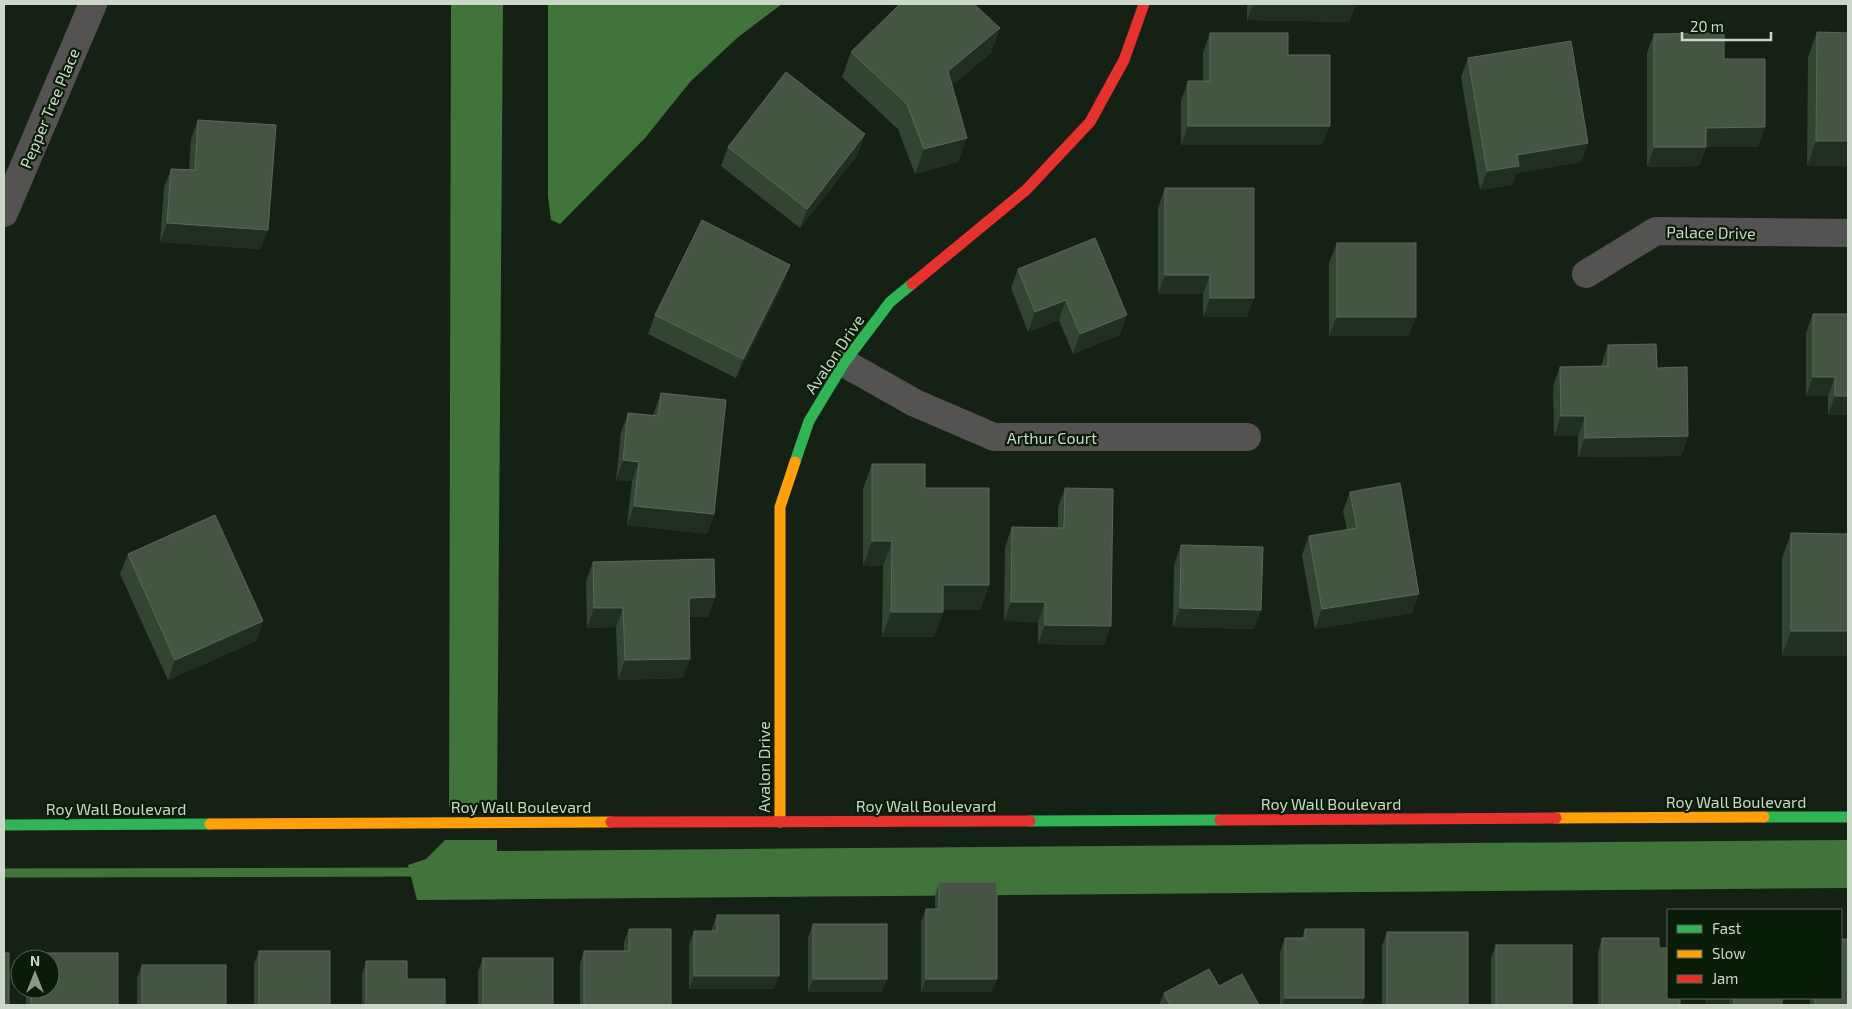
<svg xmlns="http://www.w3.org/2000/svg" width="1852" height="1009" viewBox="0 0 1852 1009" font-family="'Exo 2',sans-serif">
<style>
.water{fill:#41743a}
.lines{fill:none;stroke-linecap:round;stroke-linejoin:round}
.stream{stroke:#41743a;stroke-width:9}
.street{stroke:#555351;stroke-width:28}
.fast{stroke:#30b455;stroke-width:11}
.slow{stroke:#ff9f0a;stroke-width:11}
.jam{stroke:#e5322d;stroke-width:11}
.wall{fill:#344433}
.shaded-wall{fill:#212f20}
.building{fill:#455443;stroke:#5a6858}
.labels{text-anchor:middle;dominant-baseline:central;stroke-width:4.5;stroke-linejoin:round;paint-order:stroke}
.street-label{font-size:16px;fill:#cbd7c9;stroke:#091c07}
</style>
<rect width="100%" height="100%" fill="#162115"/>
<g class="water">
<path d="M451,4h52l-6,801 -48,1z"/>
<path d="M548,4h234l-45,34 -47,44 -45,56 -85,86 -9,-4 -3,-24z"/>
<path d="M445,840h52v11l1351,-11v48l-1431,12 -9,-35 18,-6z"/>
</g>
<g class="lines">
<path class="stream" d="M4,873l417,-1"/>
<g class="street">
<path d="M4,213l89,-209"/>
<path d="M1586,274l70,-43 192,2"/>
<path d="M844,363l71,40 79,34h253"/>
</g>
<g class="fast">
<path d="M795,462l14,-41 35,-58 46,-61 22,-18"/>
<path d="M1764,817h84"/>
<path d="M1030,821l190,-1"/>
<path d="M4,825l206,-1"/>
</g>
<g class="slow">
<path d="M1556,818l208,-1"/>
<path d="M780,822v-315l15,-45"/>
<path d="M210,824l401,-2"/>
</g>
<g class="jam">
<path d="M912,284l114,-94 64,-68 34,-62 20,-56"/>
<path d="M1220,820l336,-2"/>
<path d="M611,822l419,-1"/>
</g>
</g>
<g class="wall">
<path d="M1247,4h109l-7,18 -102,-2z"/>
<path d="M1000,28l-9,25 -39,32 6,77 -43,12 -17,-45 -56,-52 9,-25z"/>
<path d="M1817,32l31,134h-41l1,-109z"/>
<path d="M1210,33l78,22 34,90h-141v-44l7,-20h15v-28z"/>
<path d="M1654,34l70,25 41,68 -7,20h-52l-7,19 -52,1v-114z"/>
<path d="M1468,58l120,85 -7,19 -65,11 -4,12 -32,5 -19,-113z"/>
<path d="M198,120l63,129 -101,-7 4,-54 7,-19 18,1 2,-31z"/>
<path d="M728,147l130,7 -58,74 -79,-62z"/>
<path d="M1165,188l82,129h-44v-23h-45v-86z"/>
<path d="M1337,243l72,93h-80v-73z"/>
<path d="M1018,269l102,66 -47,19 -14,-34 -31,12 -17,-44z"/>
<path d="M783,284l-47,94 -88,-44 7,-19z"/>
<path d="M1813,314l35,101h-20v-19h-22v-63z"/>
<path d="M1608,345l49,23 31,68 -7,20 -103,1v-21h-24l-1,-50 7,-19 41,-1z"/>
<path d="M661,393l53,121 -7,20 -80,-9 5,-44 -16,-1 5,-48 7,-19 25,2z"/>
<path d="M872,464l53,24 64,97 -9,25h-37v2l-9,25h-52l1,-71h-20v-77z"/>
<path d="M1065,488l39,157 -66,-1v-22l-34,-1 1,-74 7,-20 46,1v-21z"/>
<path d="M1350,492l62,121 -97,16 -13,-74 7,-19 38,-6 -4,-19z"/>
<path d="M1791,533l57,1 -66,122v-98z"/>
<path d="M1181,545l73,84 -81,-2 1,-62z"/>
<path d="M128,554l135,67 -7,20 -88,39 -48,-106z"/>
<path d="M593,562l122,35 -7,20h-19l-6,61 -65,2 -2,-53 -29,1 -1,-47z"/>
<path d="M939,882l53,110h-71v-70l5,-13h9v-13z"/>
<path d="M717,915l57,74h-85v-44l5,-14h18v-3z"/>
<path d="M813,924l69,68h-74v-54z"/>
<path d="M629,929l42,76h-91v-41l4,-13h40v-9z"/>
<path d="M1305,929l59,69 -3,7h-81v-53l5,-14h17z"/>
<path d="M1387,932l81,73h-86v-59z"/>
<path d="M1602,938l57,10 21,57h-82v-53z"/>
<path d="M1496,945l76,60h-81v-47z"/>
<path d="M259,951l71,54h-76v-41z"/>
<path d="M31,953h87v52h-92v-16h24v-30h-21z"/>
<path d="M483,958l70,47h-75v-34z"/>
<path d="M366,961l41,18 38,26h-83v-30z"/>
<path d="M142,965l84,40h-89v-27z"/>
<path d="M1219,986l40,19h-100l5,-12z"/>
<path d="M1706,998h76v7h-53v-1h-23z"/>
<path d="M1810,998h31l7,7h-38z"/>
</g>
<g class="shaded-wall">
<path d="M1253,4h103l-7,18 -102,-2z"/>
<path d="M1000,28l-9,25 -52,43 9,-25z"/>
<path d="M1188,126h142l-8,19h-141z"/>
<path d="M1765,127l-7,20h-52l-7,19 -52,1 7,-20 52,-19z"/>
<path d="M865,134l-7,20 -58,74 7,-19z"/>
<path d="M967,138l-9,24 -43,12 9,-25z"/>
<path d="M1816,141h32v25h-41z"/>
<path d="M1588,143l-7,19 -65,11 -4,12 -32,5 7,-19 30,-16z"/>
<path d="M167,223l101,7 -7,19 -101,-7z"/>
<path d="M790,265l-7,19 -47,94 7,-19z"/>
<path d="M1165,275h45l-7,19h-45z"/>
<path d="M1210,298h44l-7,19h-44z"/>
<path d="M1066,300l-7,20 -31,12 7,-20z"/>
<path d="M1127,315l-7,20 -47,19 7,-20z"/>
<path d="M1337,317h79l-7,19h-80z"/>
<path d="M1813,377h22l-7,19h-22z"/>
<path d="M1835,396h13v19h-20z"/>
<path d="M1561,416h24l-7,20h-24z"/>
<path d="M1688,436l-7,20 -103,1 7,-19z"/>
<path d="M623,460l16,2 -7,19 -16,-1z"/>
<path d="M634,506l80,8 -7,20 -80,-9z"/>
<path d="M872,541h20l-9,25h-20z"/>
<path d="M943,585h46l-9,25h-46z"/>
<path d="M1419,594l-7,19 -97,16 7,-20z"/>
<path d="M715,597l-7,20h-26l7,-19z"/>
<path d="M1011,602h34l-7,20 -34,-1z"/>
<path d="M594,608h29l-7,19 -29,1z"/>
<path d="M1180,608l81,2 -7,19 -81,-2z"/>
<path d="M891,612h52l-9,25h-52z"/>
<path d="M263,621l-7,20 -88,39 7,-20z"/>
<path d="M1045,625l66,1 -7,19 -66,-1z"/>
<path d="M1791,631h57v25h-66z"/>
<path d="M690,659l-7,19 -65,2 7,-20z"/>
<path d="M694,976h85l-5,13h-85z"/>
<path d="M813,979h74l-5,13h-74z"/>
<path d="M926,979h71l-5,13h-71z"/>
<path d="M1285,998h79l-3,7h-79z"/>
<path d="M1708,998h23l-2,6h-23z"/>
</g>
<g class="building">
<path d="M900,4h74l26,24 -52,43 19,67 -43,11 -17,-45 -56,-52z"/>
<path d="M1817,32l31,1v108h-32z"/>
<path d="M1210,33h78v22h42v71h-142v-45h22z"/>
<path d="M1724,33v26h41v68l-59,1v19h-52v-113z"/>
<path d="M1571,41l17,102 -71,12 2,11 -32,5 -19,-113z"/>
<path d="M786,72l79,62 -58,75 -79,-62z"/>
<path d="M198,120l78,5 -8,105 -101,-7 4,-54 24,1z"/>
<path d="M1165,188h89v110h-44v-23h-45z"/>
<path d="M702,220l88,45 -47,94 -88,-44z"/>
<path d="M1095,238l32,77 -47,19 -14,-34 -31,12 -17,-43z"/>
<rect x="1337" y="243" width="79" height="74"/>
<path d="M1813,314h35v82h-13v-19h-22z"/>
<path d="M1656,344l1,24 30,-1 1,69 -103,2v-22h-24l-1,-49 48,-1v-21z"/>
<path d="M661,393l65,7 -12,114 -80,-8 5,-44 -16,-2 5,-47 30,3z"/>
<path d="M872,464h53v24h64v97h-46v27h-52l1,-71h-20z"/>
<path d="M1400,483l19,111 -97,15 -13,-73 48,-8 -7,-36z"/>
<path d="M1065,488l48,1 -2,137 -66,-1v-23h-34l1,-75 52,1z"/>
<path d="M215,515l48,106 -88,39 -47,-106z"/>
<path d="M1791,533l57,1v97h-57z"/>
<path d="M1181,545l82,2 -2,63 -81,-2z"/>
<path d="M714,559l1,38 -26,1 1,61 -65,1 -2,-52h-29l-1,-46z"/>
<path d="M939,882h58v97h-71v-70h13z"/>
<path d="M717,915h62v61h-85v-45h23z"/>
<rect x="813" y="924" width="74" height="55"/>
<path d="M629,929h42v76h-87v-54h45z"/>
<path d="M1305,929h59v69h-79v-60h20z"/>
<rect x="1387" y="932" width="81" height="73"/>
<path d="M1602,938h57v10h9v50h12v7h-78z"/>
<path d="M1841,939h7v66h-33v-7h26z"/>
<rect x="1496" y="945" width="76" height="60"/>
<rect x="259" y="951" width="71" height="54"/>
<rect x="4" y="953" width="5" height="52"/>
<path d="M31,953h87v52h-87v-16h19v-30h-19z"/>
<rect x="483" y="958" width="70" height="47"/>
<path d="M366,961h41v18h38v26h-79z"/>
<rect x="142" y="965" width="84" height="40"/>
<path d="M1209,969l10,17 23,-12 17,31h-89l-6,-12z"/>
<rect x="1734" y="998" width="48" height="7"/>
</g>
<g class="labels">
<g class="street-label">
<text transform="translate(49 108) rotate(-67)">Pepper Tree Place</text>
<text transform="translate(1711 232) rotate(1)">Palace Drive</text>
<text transform="translate(834 354) rotate(-56)">Avalon Drive</text>
<text x="1052" y="437">Arthur Court</text>
<text transform="translate(763 767) rotate(-90)">Avalon Drive</text>
<text x="1736" y="801">Roy Wall Boulevard</text>
<text x="1331" y="803">Roy Wall Boulevard</text>
<text x="926" y="805">Roy Wall Boulevard</text>
<text x="521" y="806">Roy Wall Boulevard</text>
<text x="116" y="808">Roy Wall Boulevard</text>
</g>
</g>
<rect width="1852" height="1009" fill="none" stroke="#cbd7c9" stroke-width="10"/>
<rect x="1667" y="909" width="175" height="90" fill="#091c07" stroke="#576755"/>
<rect x="1677" y="925" width="25" height="8" fill="#30b455" stroke="#576755"/>
<text x="1712" y="934" font-size="15" fill="#cbd7c9">Fast</text>
<rect x="1677" y="950" width="25" height="8" fill="#ff9f0a" stroke="#576755"/>
<text x="1712" y="959" font-size="15" fill="#cbd7c9">Slow</text>
<rect x="1677" y="975" width="25" height="8" fill="#e5322d" stroke="#576755"/>
<text x="1712" y="984" font-size="15" fill="#cbd7c9">Jam</text>
<g transform="translate(35 974)"><circle r="24" fill="#091c07" stroke="#576755"/>
<path d="M0-4L9 19L0 12L-9 19Z" fill="#8c978a"/>
<text y="-8" font-size="14" font-weight="bold" text-anchor="middle" fill="#cbd7c9">N</text>
</g>
<path d="M1682 32v8h89v-8" fill="none" stroke="#cbd7c9" stroke-width="2.5"/>
<text x="1690" y="32" font-size="15" fill="#cbd7c9" stroke="#091c07" stroke-width="4" paint-order="stroke">20 m</text>
</svg>
